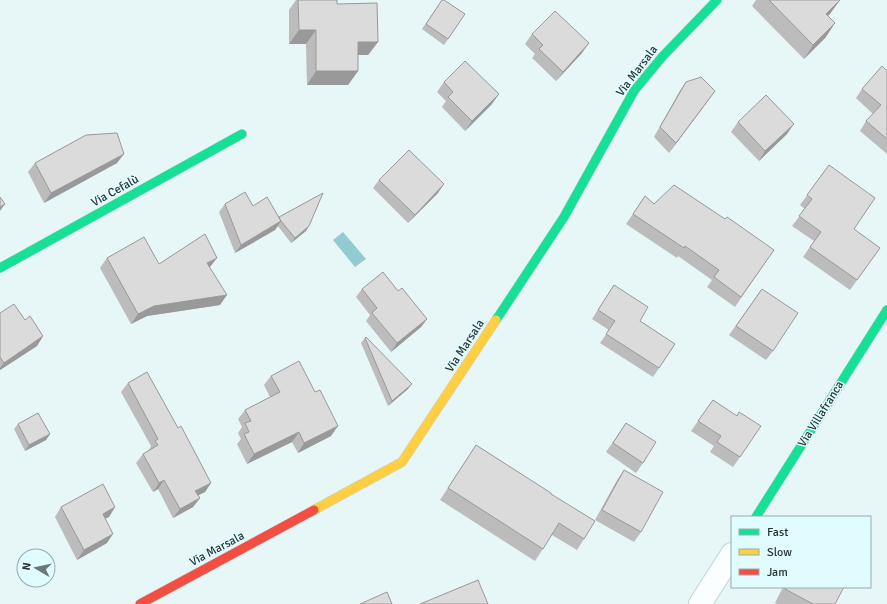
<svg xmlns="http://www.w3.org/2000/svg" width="887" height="604" viewBox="0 0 887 604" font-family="Signika,sans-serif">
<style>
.water{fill:#92cbd0}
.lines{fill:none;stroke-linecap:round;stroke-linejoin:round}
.street-casing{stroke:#c7d3d4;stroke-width:24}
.fast-casing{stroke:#c7d3d4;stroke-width:10}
.slow-casing{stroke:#c7d3d4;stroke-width:10}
.jam-casing{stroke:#c7d3d4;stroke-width:10}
.street{stroke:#fbfefe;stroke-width:22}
.fast{stroke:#16e098;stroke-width:9}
.slow{stroke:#ffcf43;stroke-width:9}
.jam{stroke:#f24e42;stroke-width:9}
.wall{fill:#bbbcbb}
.shaded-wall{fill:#999}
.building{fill:#dadbda;stroke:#999}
.labels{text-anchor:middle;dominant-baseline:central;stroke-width:3;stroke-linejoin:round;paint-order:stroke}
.street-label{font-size:12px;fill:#283537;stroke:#e0fcfe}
</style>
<rect width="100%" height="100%" fill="#e7f6f7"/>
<path class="water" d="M343,232l23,27 -11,8 -22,-27z"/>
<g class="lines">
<g class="street-casing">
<path id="street" d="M700,604l32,-50"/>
</g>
<g class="fast-casing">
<g id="fast">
<path d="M0,268l242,-134"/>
<path d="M496,320l68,-103 70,-126 28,-34 55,-57"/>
<path d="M756,517l131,-207"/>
</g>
</g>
<g class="slow-casing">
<path id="slow" d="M314,510l88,-48 94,-142"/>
</g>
<g class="jam-casing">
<path id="jam" d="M140,604l174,-94"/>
</g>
<use href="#street" class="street"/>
<use href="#fast" class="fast"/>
<use href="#slow" class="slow"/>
<use href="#jam" class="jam"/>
</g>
<g class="wall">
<path d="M296,0h41v4l41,38 -10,13h-10v16l-10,14h-41l-1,-41h-17v-34z"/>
<path d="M442,0l23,14 -21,31 -22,-16z"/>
<path d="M756,0h84l-12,16 -2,21 -22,22 -52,-53z"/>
<path d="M532,34l50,19 -26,28 -24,-23 3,-4 -10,-10z"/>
<path d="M887,71v83l-27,-23 6,-10 7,-7 -17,-16 6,-9z"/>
<path d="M444,82l48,22 -27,27 -23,-24 4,-6 -9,-9z"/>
<path d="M686,82l29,9 -46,62 -15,-16 25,-45z"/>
<path d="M738,122l49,12 -28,27 -28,-29z"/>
<path d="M35,163h82l-73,40 -16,-31z"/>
<path d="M829,165l25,64 26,19 -30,42 -47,-33 11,-16 -22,-15 13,-17 -5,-4z"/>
<path d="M379,180l59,13 -30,30 -35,-35z"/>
<path d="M645,196l9,8 71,15 49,31 -39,57 -28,-20 5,-7 -34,-24 -1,2 -51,-34z"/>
<path d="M225,204l28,2 26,11 30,9 -3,5 -15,12 -13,-17 -3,4 -40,23 -16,-41z"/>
<path d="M107,258l52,6 51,4 10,37 -73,11 -16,8 -31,-56z"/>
<path d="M614,285l26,36 35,23 -22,33 -53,-34 9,-13 -17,-11z"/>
<path d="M362,289l36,2 29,28 -6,8 -30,25 -25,-31 4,-6 -14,-18z"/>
<path d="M762,289l11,62 -7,9 -37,-25z"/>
<path d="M0,313l43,23 -6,10 -37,24z"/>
<path d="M365,338l43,51 -20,17 -27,-63z"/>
<path d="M271,376l60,60 -33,17 -6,-11 -45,22 -10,-20 4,-5 -3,-6 4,-6 -4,-8 7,-9 25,-13 -6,-12z"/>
<path d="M128,383l50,45 33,55 -6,9 -7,3 2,3 -7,9 -20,11 -15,-29 -5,3 -17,-29 7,-9 6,-4 2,-4 -30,-54z"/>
<path d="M713,400l23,16 3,-4 1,45 -7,10 -23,-15 4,-6 -23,-15z"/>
<path d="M626,423l17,40 -7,10 -30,-21z"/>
<path d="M18,424l32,10 -4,6 -21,11 -11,-22z"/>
<path d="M476,445l75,49 33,45 -7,11 -25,-15 -17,26 -95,-61z"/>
<path d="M624,470l17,62 -7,10 -39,-22 22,-40z"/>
<path d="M61,507h54l-6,10 -4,1 2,25 -30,17 -22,-43z"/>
<path d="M783,587h61l-9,17h-58l-2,-1z"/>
</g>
<g class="shaded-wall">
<path d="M840,0l-10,14 -14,14 10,-14z"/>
<path d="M835,23l-9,14 -22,22 9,-14z"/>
<path d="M299,30h17l-10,14h-17z"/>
<path d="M358,42h20l-10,13h-20z"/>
<path d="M589,43l-7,10 -26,28 7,-9z"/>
<path d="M316,71h42l-10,14h-41z"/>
<path d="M715,91l-7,10 -39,52 7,-10z"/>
<path d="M499,94l-7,10 -27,27 7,-10z"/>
<path d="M794,124l-7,10 -28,27 6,-10z"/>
<path d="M124,154l-7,9 -73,40 7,-10z"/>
<path d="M444,184l-6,9 -30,30 7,-8z"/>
<path d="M5,204l-5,7v-4z"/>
<path d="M281,221l-6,9 -40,23 6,-8z"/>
<path d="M309,226l-3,5 -15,12 4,-5z"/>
<path d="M217,258l-7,9 -9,6 6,-10z"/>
<path d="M227,295l-7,10 -73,11 -16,8 7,-10 16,-8z"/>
<path d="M427,319l-6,8 -30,25 6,-9z"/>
<path d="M43,336l-6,10 -37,24v-2l4,-5z"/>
<path d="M412,384l-4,5 -20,17 4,-5z"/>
<path d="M338,426l-7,10 -33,17 6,-10z"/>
<path d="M299,432l-7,10 -45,22 7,-10z"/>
<path d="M50,434l-4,6 -21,11 4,-6z"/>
<path d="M164,480l-6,9 -5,3 6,-9z"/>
<path d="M211,483l-6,9 -16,8 6,-9z"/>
<path d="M200,498l-7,9 -20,11 7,-9z"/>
<path d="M115,507l-6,10 -13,6 7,-9z"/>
<path d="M113,534l-6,9 -30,17 7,-10z"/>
</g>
<g class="building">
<path d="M298,0h39v4l40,-1 1,39h-20v29h-42v-41h-17z"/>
<path d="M442,0h2l21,14 -17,25 -22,-15z"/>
<path d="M769,0h71l-14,14 9,9 -22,22z"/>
<path d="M555,11l34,32 -26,29 -24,-23 4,-4 -11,-11z"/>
<path d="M465,61l34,33 -27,27 -24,-24 5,-5 -9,-10z"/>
<path d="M882,66l5,5v68l-21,-18 15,-16 -19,-16z"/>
<path d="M701,77l14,14 -39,52 -16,-16 26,-45z"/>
<path d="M766,95l28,29 -29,27 -27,-29z"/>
<path d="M117,133l7,21 -73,39 -16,-30 51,-28z"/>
<path d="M409,150l35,34 -29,31 -36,-35z"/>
<path d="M829,165l46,33 -21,31 26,19 -23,32 -47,-33 11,-15 -22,-16 13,-17 -5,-4z"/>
<path d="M674,185l51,34 2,-2 47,33 -33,47 -27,-20 5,-7 -34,-24 -1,2 -51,-34 12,-18 9,8z"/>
<path d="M245,192l8,14 14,-9 14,24 -40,24 -16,-41z"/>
<path d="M323,193l-14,33 -14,12 -14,-17 -2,-4z"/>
<path d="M0,197l5,7 -5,3z"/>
<path d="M205,234l12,24 -10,5 20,32 -73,11 -16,8 -31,-56 37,-21 15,27z"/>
<path d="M383,272l15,19 4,-3 25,31 -30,24 -25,-30 5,-5 -15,-19z"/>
<path d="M614,285l34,22 -8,14 35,23 -16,24 -53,-34 9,-13 -17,-11z"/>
<path d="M762,289l36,24 -25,38 -37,-25z"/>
<path d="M14,304l11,16 5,-4 13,20 -39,27 -4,-6v-44z"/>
<path d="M366,337l46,47 -20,17 -27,-63z"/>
<path d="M299,361l16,31 5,-2 18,36 -34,17 -5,-11 -45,22 -10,-20 5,-2 -4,-9 6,-2 -6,-11 35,-18 -9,-16z"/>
<path d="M147,372l31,56 3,-2 30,57 -16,8 5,7 -20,11 -16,-29 -5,3 -16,-29 15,-9 -3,-4 3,-2 -30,-56z"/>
<path d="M713,400l24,16 2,-4 22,14 -21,31 -23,-15 4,-6 -23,-15z"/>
<path d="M38,413l12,21 -21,11 -11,-21z"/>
<path d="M626,423l30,19 -13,21 -30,-20z"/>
<path d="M476,445l75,48v1l44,27 -11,18 -25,-16 -16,26 -95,-61z"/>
<path d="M624,470l39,22 -22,40 -39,-22z"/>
<path d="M103,484l12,23 -12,7 10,20 -29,16 -23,-43z"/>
<path d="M478,580l10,24h-68z"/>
<path d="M786,587h58l-9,17h-22l-28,-15z"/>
<path d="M387,592l5,12h-32z"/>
</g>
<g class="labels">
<g class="street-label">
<text transform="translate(637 71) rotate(-53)">Via Marsala</text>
<text transform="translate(115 191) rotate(-29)">Via Cefalù</text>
<text transform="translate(465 346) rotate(-57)">Via Marsala</text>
<text transform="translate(821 414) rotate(-58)">Via Villafranca</text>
<text transform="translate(217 549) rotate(-28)">Via Marsala</text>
</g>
</g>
<rect x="731" y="516" width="140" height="72" fill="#e0fcfe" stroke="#96acae"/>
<rect x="739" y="529" width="20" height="6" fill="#16e098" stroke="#96acae"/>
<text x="767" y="536" font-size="12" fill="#283537">Fast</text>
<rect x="739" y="549" width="20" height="6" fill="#ffcf43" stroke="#96acae"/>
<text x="767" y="556" font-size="12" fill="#283537">Slow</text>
<rect x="739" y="569" width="20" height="6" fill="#f24e42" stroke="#96acae"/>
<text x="767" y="576" font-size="12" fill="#283537">Jam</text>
<g transform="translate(36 568) rotate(279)"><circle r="19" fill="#e0fcfe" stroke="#96acae"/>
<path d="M0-3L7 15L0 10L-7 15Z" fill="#6b797a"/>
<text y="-6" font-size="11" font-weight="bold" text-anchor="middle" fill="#283537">N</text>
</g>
</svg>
